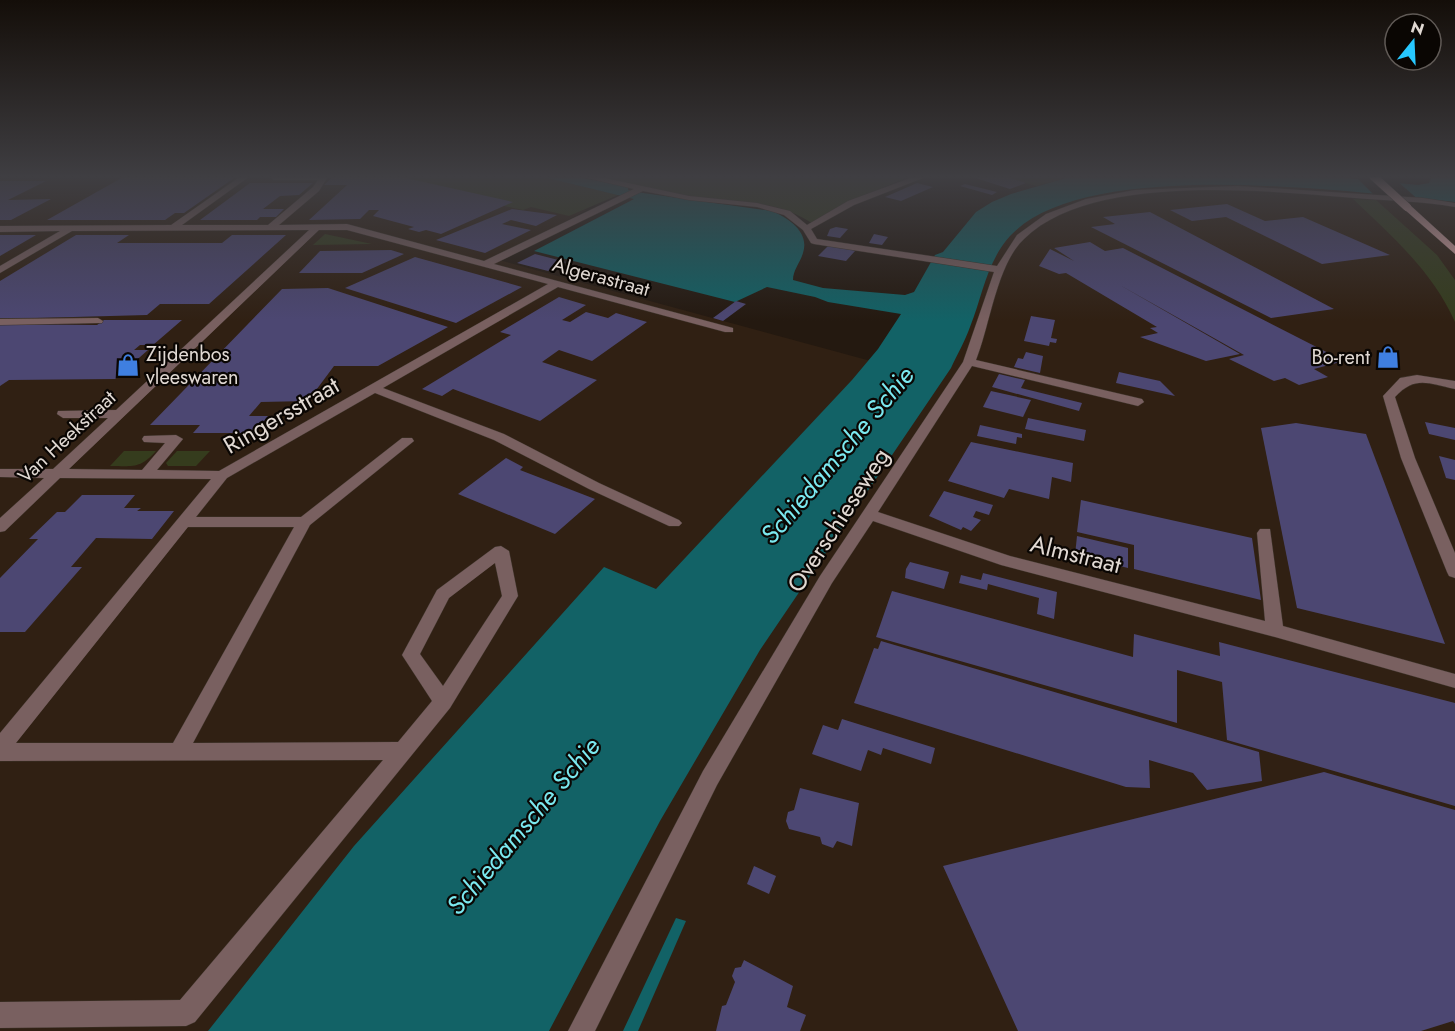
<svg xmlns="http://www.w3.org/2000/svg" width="1455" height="1031" viewBox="0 0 1455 1031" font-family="Jost,sans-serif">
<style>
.built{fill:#302013}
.green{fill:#353c1d}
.water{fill:#126266}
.pier{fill:#241910}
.building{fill:#4c4772}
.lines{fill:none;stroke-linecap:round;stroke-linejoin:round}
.minor-casing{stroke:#3e342b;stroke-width:1}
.major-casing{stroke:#3e342b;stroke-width:1}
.minor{fill:#796060;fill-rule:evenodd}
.major{fill:#d9a6a6;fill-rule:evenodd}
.major-bridge-casing{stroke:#3e342b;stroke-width:9;stroke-linecap:butt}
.major-bridge{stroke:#d9a6a6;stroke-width:8}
.labels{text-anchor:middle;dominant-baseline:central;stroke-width:4.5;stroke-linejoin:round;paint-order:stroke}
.far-street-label{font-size:20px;fill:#e1d9d3;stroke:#0a0603}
.far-poi-label{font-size:20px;fill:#e1d9d3;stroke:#0a0603;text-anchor:start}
.street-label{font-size:24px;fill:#e1d9d3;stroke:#0a0603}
.water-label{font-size:26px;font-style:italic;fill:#7be9f0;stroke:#0a0603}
</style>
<rect width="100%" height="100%" fill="#241910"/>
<path class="built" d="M0,176h422l165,34 -92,49 420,114 100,-156 64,-24 136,-12 240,17v833h-1455z"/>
<g class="green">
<path d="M398,176h141l79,19 -49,21 -38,-9 -8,3 -118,-26z"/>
<path d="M592,176h318l-58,25 -37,24c-40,-27 -74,-21 -119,-28 -35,-5 -70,-14 -104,-21z"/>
<path d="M1003,176h70l-37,10z"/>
<path d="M1353,199l23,1 61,55 18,25v42c-22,-50 -63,-86 -102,-123z"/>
<path d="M325,234l47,10 -59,1z"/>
<path d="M124,451h32c-16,18 -23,15 -46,15z"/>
<path d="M177,451h33l-14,15h-28l-2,-3z"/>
</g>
<g class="water">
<path d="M539,176h33l56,11v3l15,3 129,18c16,7 38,21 31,42 -3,10 -10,17 -10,27l30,8 82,7 9,-3 21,-37 8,-3 33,-40 16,-10 19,-8 62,-18h254l91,9 11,-2 2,-5 24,-1v25c-103,-10 -370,-47 -445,34 -24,27 -27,59 -40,91 -5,14 -13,28 -19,41l-191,282 -100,171 -111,210h-341l146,-185 250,-279 52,22 196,-209 26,-31 23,-35 -73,-12 -13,-5 -48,-10 -32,15 -201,-51 100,-52z"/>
<path d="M676,918l10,3 -48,110h-15z"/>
</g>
<path class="pier" d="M1355,176l41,4 25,22 -44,-4z"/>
<g class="building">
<path d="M125,176h112l-53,37h-9l-10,7h-118z"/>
<path d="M334,176h63l116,26 -72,32 -15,-4 -7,2 -11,-3 6,-2 -41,-11 6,-6h-10l-9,9 -51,1 38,-35h-23z"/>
<path d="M969,176h35l22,7 -16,6z"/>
<path d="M0,181h46l-38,19 43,-1 -40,21h-11z"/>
<path d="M250,183h63l-14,12 -19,1 -17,13h21l-8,8h-16l-3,3h-57z"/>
<path d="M917,183l16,4 -32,14 -16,-4z"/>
<path d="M965,184l32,8 -5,3 -32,-9z"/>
<path d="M1227,204l38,17 38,-4 87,38 -68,9 -96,-47 -34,4 -22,-11z"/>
<path d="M512,209l45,6 -21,11 -25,-6 -9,4 29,6 -46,23 -49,-13z"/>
<path d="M1150,212l184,97 -63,9 -180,-91 24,-3 -12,-7z"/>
<path d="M836,227l12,2 -8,9 -13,-2 3,-7z"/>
<path d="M874,234l14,3 -6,8 -13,-2z"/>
<path d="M0,235h36l-36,21z"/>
<path d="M76,235h53l-12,8h105l10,-8h54l-77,69h-49l-13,11 -147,4v-38z"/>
<path d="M1090,242l15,9 18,-3 221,113 -30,8 14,8 -29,8 -14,-7 -11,3 -45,-22 15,-4 -126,-71 122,70 -34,7 -66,-24 18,-4 -8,-5 7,-1 -91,-54 -7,1 -20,-8 11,-17 24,12 -20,-13z"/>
<path d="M828,246l25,4 2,1 -9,10 -28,-5z"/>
<path d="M391,250l13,4 -42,19h-63l21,-22z"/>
<path d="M535,254l31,8 -18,9 -31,-8z"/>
<path d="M415,257l79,22 28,8 -66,36 -111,-35z"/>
<path d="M328,288l120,39 -70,39h-44l-26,35 -47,1 -12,14h19l-13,17h-62l7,-8h-50l132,-136z"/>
<path d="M559,297l27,8 -24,15 8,2 16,-10 22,6 8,-5 31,9 -55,39 -33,-11 -17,12 55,18 -57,41 -87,-32 -11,7 -20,-7 89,-54 -11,-3z"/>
<path d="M736,301l10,3 -23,17 -10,-3z"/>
<path d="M1031,316l24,4 -4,18 6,1 -1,4 -6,-1 -1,4 -25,-5z"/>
<path d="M104,320h78l-29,25h-13l-6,5h14l-33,29 -106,1 -9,6v-62l97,1z"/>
<path d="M1026,352l17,4 -3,17 -26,-6 4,-9 5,1z"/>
<path d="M1119,372l41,9 15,15 -59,-13z"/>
<path d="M999,374l26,6 -4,8 61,15 -3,8 -87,-24z"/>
<path d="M991,391l40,9 -8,17 -40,-10z"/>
<path d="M1028,418l58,12 -2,11 -59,-12z"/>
<path d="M1425,422l30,6v12l-26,-6z"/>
<path d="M1296,423l70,11 79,210 -148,-36 -36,-180z"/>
<path d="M980,425l42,9v4l-5,-1 -1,7 -39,-8z"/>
<path d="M971,442l102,21 -2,19 -19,-5 -3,22 -40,-10 -5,9 -56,-17z"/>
<path d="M1439,456l16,4v20l-9,-2z"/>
<path d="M506,458l17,9 -3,3 75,29 -40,35 -97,-40z"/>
<path d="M944,491l49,14 -4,10 -13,-4 -3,6 8,3 -10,11 -8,-4 -2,3 -32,-14z"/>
<path d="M82,495h53l-11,13h17l-4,3h37l-22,28 -56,-1 -25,29h11l-57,65h-25v-54l38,-39h-9l28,-27h8z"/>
<path d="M1081,500l171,38 9,62 -127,-31v-24l-57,-13z"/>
<path d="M1077,536l51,12v20l-53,-13z"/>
<path d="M910,562l39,10 -5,17 -39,-11 1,-9z"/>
<path d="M983,573l74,19 -3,27 -17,-5 2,-16 -51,-14 -1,6 -28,-7 2,-8 20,5z"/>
<path d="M892,591l241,66 1,-23 86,22 -1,-14 236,61v103l-228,-66 -5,-58 -45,-12v53l-301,-86z"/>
<path d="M881,641l378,111 3,29 -55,9 -14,-17 -44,-13 1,28 -24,-1 -272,-84 20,-55 4,1z"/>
<path d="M842,719l93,29 -4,16 -48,-16 -2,7 -13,-5 -7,21 -49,-17 11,-29 15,5z"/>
<path d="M1324,772l131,38v214l-2,-3 -32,10h-403l-75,-165z"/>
<path d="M800,788l59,15 -7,43 -15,-5 -4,7 -11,-4 -2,-7 -31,-8 -3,-8 2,-9 6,-2z"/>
<path d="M754,866l22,10 -7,18 -22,-10z"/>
<path d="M744,960l49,26 -6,21 19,8 -6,16h-84l6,-25 4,-1 9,-23 -3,-6 3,-8 6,-1z"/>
</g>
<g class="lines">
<g class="minor-casing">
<g id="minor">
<path d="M241,176h9l-68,49h86l45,-38 5,-7h-45l-3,-4h55l2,2 -8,13 -40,34 68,-1 137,37 150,-72 -55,-13h16l94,20 68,7 33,8 17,14 41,-24 68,-25h12l-74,29 -43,24 6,10 180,27 20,-31 29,-21 40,-15 49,-9 103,-4 185,12 32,5v4c-33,-6 -67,-6 -100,-9 -89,-7 -263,-26 -331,41 -27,25 -34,86 -48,121l166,39 2,3 -6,4 -166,-40 -94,146 132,44 255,65 -8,-88 3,-4h10l13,97 172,48v14l-180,-51 -274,-72 -128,-44 -41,62 -115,202 -122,246h-27l135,-260 117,-195 143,-214 31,-90 -180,-28 -3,-1 -8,-13 -19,-15 -27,-8 -68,-7 -46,-9 -149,73 239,64v4h-8l-167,-45 -175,101 121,46 95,49 80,37 3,3 -3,3h-10l-80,-37 -95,-49 -119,-47 -148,85 -31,39h105l101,-79h10l2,3 -104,84 -117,218 205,-1 34,-41 -30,-46 35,-65 58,-43 6,-1 8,5 9,45 -68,112 -255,314 -9,4 -186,2v-26l180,-2 203,-240 -383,1v-28l211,-254 -151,-1 -55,53 -5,1v-14l44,-40 -44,-1v-8h53l55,-51h-45l-6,-4 1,-3 58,-1 193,-180 -237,1 -72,42v-7l60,-35 -60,1v-6l171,-1zM319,230h28l201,54 -329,187 -62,-1 26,-31 -7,-4 -32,1 -2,3 2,3 21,1 -23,27 -73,-1zM188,527h106l-121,216h-157zM495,563l7,33 -59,90 -23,-32 29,-56z"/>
<path d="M98,318l5,3 -1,2 -102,2v-6z"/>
<path d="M1417,375l38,6v8c-27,-5 -39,-14 -60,8l20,61 40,95v25l-6,-2 -2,-4 -46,-114 -18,-62 17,-18z"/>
</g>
</g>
<g class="major-casing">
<path id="major" d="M1404,205h6l45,41v8l-51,-45z"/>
</g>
<use href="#minor" class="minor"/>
<use href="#major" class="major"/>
<g class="major-bridge-casing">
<path id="major-bridge" d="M1373,176l34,31"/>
</g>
<use href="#major-bridge" class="major-bridge"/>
</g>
<linearGradient id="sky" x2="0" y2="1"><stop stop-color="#140e09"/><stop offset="0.55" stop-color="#3f3e42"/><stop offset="1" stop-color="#3f3e42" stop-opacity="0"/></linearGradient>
<rect width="1455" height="321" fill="url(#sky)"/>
<defs>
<g id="shop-bare" transform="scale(1.8)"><path d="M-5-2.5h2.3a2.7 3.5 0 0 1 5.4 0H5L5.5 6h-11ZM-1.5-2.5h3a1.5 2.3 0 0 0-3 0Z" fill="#3f7fe0" stroke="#0a0603" stroke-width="2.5" paint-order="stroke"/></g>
</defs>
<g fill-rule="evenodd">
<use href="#shop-bare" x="1388" y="357"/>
<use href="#shop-bare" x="128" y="365"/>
</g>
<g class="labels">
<g class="far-street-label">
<text transform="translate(601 277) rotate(15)">Algerastraat</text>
<text transform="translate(67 437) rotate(-43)">Van Heekstraat</text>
</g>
<g class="far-poi-label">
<text x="146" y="354">Zijdenbos<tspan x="146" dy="23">vleeswaren</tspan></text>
<text x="1370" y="357" text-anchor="end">Bo-rent</text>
</g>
<g class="street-label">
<text transform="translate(281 415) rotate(-30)">Ringersstraat</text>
<text transform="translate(838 520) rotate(-57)">Overschieseweg</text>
<text transform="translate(1076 554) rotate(14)">Almstraat</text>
</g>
<g class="water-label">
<text transform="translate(837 455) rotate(-50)">Schiedamsche Schie</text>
<text transform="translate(523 826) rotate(-50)">Schiedamsche Schie</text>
</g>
</g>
<g transform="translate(1413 42) rotate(18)"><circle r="28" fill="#0a0603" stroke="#605a56" stroke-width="1.5"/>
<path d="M0-4.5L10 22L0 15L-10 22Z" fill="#27c8ff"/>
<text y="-9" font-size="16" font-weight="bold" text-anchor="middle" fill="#e1d9d3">N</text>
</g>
</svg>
